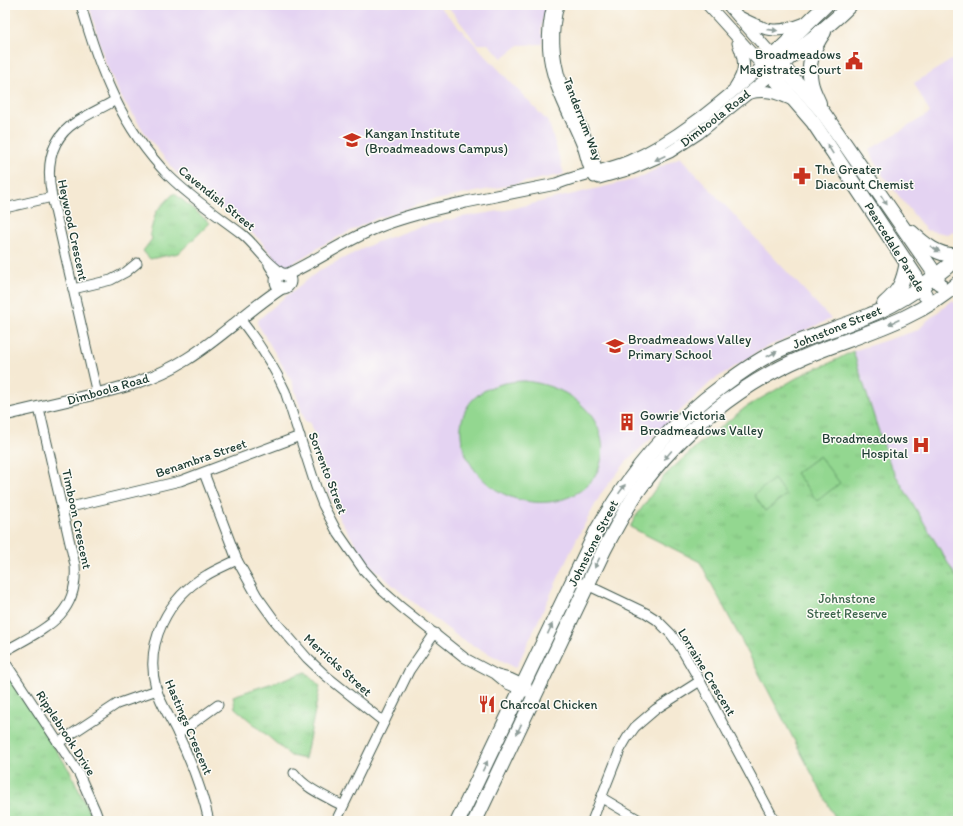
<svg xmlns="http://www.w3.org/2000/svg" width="963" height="826" viewBox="0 0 963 826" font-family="Itim,sans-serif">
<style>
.built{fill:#e4d3f2}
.grass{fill:url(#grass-tufts);stroke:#598a62}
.pitch{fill:#93d790;stroke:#598a62}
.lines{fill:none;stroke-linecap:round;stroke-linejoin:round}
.minor-casing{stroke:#3f574c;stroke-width:11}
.tertiary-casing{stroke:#3f574c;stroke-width:13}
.primary-casing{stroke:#3f574c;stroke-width:16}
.minor{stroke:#fff;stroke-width:9}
.tertiary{stroke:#fff;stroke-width:11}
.primary{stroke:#fff;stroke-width:14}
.oneway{fill:#8f9e9a}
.labels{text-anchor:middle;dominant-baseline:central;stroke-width:3;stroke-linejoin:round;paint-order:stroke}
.poi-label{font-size:13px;fill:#1f3d34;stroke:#fdfcf7;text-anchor:start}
.street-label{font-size:13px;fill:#1f3d34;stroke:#fdfcf7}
.park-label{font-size:13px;fill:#3c644b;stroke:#fdfcf7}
</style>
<defs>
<pattern id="grass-tufts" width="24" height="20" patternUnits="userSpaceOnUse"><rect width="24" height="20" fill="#93d790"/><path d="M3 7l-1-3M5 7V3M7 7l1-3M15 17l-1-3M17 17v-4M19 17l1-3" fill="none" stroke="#7eb97d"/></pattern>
</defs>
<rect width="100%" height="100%" fill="#fdfcf7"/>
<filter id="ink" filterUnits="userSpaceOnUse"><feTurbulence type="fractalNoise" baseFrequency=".025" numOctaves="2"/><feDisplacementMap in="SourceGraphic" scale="8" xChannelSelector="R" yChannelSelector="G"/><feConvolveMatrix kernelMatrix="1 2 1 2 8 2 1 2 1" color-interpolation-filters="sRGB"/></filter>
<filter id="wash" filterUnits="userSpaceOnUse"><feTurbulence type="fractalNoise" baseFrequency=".012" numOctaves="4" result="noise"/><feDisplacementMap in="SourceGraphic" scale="16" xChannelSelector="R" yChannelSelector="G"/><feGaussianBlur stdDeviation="0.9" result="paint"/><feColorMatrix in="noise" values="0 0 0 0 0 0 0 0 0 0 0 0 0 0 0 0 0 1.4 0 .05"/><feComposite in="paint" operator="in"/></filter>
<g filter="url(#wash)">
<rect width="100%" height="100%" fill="#f5e9d3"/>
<g class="built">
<path d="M89,5h349l111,118 15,51 -138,28 -51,17 -49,24 -43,26 -22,-28 -28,-25 -37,-25 -22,-21 -27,-34 -27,-41 -15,-33z"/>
<path d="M441,5h106l-5,17 -1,11 3,4 -2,7 -23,1 -17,13 -14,-14h-11l-27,-35z"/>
<path d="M958,56v174l-11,4 -21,-4 -43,-54 -14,-26 61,-37 -16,-30z"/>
<path d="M680,157l151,162 -67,29 -52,33 -85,80 -25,31 -25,46 -61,130 -55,-29 -57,-44 -36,-32 -30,-47 -20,-52 -7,-24 4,-5 -5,-12 -5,-2 -13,-39 -11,-19 -24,-40 1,-3 27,-23 35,-27 54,-27 44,-16 43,-10 45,-7 131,-31z"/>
<path d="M953,300l5,9v271l-67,-113 -15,-44 -23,-72 65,-21 10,-10z"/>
</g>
<g class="grass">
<path d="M174,193l36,30 -31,30 -29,6 -7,-8 9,-12 -2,-6 6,-21z"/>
<path d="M853,351l23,72 15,44 67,113v241h-121l-137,-259 -70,-35 6,-11 11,-15 17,-25 35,-32 47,-37 61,-35 23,-9z"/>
<path d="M5,669l66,104 22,48h-88z"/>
<path d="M306,672l14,14 -15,73 -14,-3 -56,-48 -2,-12z"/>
</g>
<g class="pitch">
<path d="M525,381c25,3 50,13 65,33 29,39 5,83 -41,88 -91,8 -131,-119 -24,-121z"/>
<path d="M819,456l21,27 -23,18 -21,-28z"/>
<path d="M774,479l12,16 -21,16 -11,-16z"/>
</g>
</g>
<g filter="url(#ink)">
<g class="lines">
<g class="minor-casing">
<g id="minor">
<path d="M81,5c18,64 40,122 88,171 22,22 48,39 73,58 9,7 15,16 23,24 5,6 12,11 18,16"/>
<path d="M552,5c-7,27 -6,56 4,82 7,19 17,38 25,57 5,11 5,24 13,34"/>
<path d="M559,5c-7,26 -5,53 3,78 7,19 18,37 25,56 5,12 11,25 9,38"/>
<path d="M5,208l47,-11"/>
<path d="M269,265l8,13"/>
<path d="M73,289l38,-9 15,-8 11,-9"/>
<path d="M240,319c18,23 33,45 45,72l31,96 7,18 13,25 27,39 21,23 17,15 64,51 30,16 12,10 19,8"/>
<path d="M97,394l-45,-197c-6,-29 -3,-58 24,-75 12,-8 26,-14 38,-21"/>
<path d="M204,473l33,87 20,36 18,25 32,37 18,17 59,47"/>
<path d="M62,509l118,-28 120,-45"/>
<path d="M583,583l63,30 11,7 14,14 8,11 21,36 75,140"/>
<path d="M5,651c38,-22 74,-34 70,-86l-36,-157"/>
<path d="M5,662l74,112 16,36 4,11"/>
<path d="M498,675l12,3 17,8"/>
<path d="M178,734l40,-29"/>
<path d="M58,743l59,-39 40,-14"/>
<path d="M294,773c12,16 31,23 49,33"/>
<path d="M602,798l39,23"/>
<path d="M209,821c-7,-31 -18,-60 -32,-89 -6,-13 -17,-29 -21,-44 -12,-44 12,-91 51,-113 10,-6 20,-10 30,-15"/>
<path d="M336,821l73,-150 26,-38"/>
<path d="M592,821l28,-71 7,-12 8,-11 21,-18 44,-28"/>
</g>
</g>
<g class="tertiary-casing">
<g id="tertiary">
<path d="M728,5l45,51"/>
<path d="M738,16c28,15 37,19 67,7"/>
<path d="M735,87c12,-18 10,-26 3,-44"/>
<path d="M750,93c19,-4 28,1 45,8"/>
<path d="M599,178l32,-9 39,-17 29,-19 72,-58"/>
<circle cx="283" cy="281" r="7"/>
<path d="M286,275c32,-15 60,-35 92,-48 29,-12 59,-18 88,-25 30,-6 60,-12 90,-18 24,-10 49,-13 73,-23 49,-21 93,-60 134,-95l-55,-61"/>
<path d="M5,415c26,-6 51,-12 77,-18 37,-8 72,-17 105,-38 34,-21 61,-49 95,-71"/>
</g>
</g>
<g class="primary-casing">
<g id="primary">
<path d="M826,5l-63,61 18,19 32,37 103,155 9,18"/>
<path d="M773,56l49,55 109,157 8,15"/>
<path d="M776,70c23,-23 51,-41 74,-65"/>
<path d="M819,103c-3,-7 -7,-14 -8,-21 -4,-18 3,-36 13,-50"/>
<path d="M911,232c13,12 28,25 47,23"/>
<path d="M884,304c16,-14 19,-21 23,-42"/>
<path d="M458,821l139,-291c34,-59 73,-106 128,-146 15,-11 30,-22 46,-30 32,-16 66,-25 99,-39 33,-13 61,-35 88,-57"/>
<path d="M475,821l129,-271c11,-21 22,-42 36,-62 39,-55 102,-105 164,-131 52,-22 111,-35 154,-74"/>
</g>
</g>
<use href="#minor" class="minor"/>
<use href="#tertiary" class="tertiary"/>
<use href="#primary" class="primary"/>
</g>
<defs><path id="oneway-solid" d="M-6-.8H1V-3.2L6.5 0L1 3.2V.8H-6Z"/></defs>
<g class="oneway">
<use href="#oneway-solid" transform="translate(772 30) rotate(6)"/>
<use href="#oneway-solid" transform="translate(830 149) rotate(-122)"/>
<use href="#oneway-solid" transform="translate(660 158) rotate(155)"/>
<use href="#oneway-solid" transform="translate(884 200) rotate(56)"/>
<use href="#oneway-solid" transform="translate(935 249) rotate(31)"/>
<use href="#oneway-solid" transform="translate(894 322) rotate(156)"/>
<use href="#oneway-solid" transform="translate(772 354) rotate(-27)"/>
<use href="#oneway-solid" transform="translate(668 455) rotate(130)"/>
<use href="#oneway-solid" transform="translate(622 489) rotate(-55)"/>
<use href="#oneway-solid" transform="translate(597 563) rotate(116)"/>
<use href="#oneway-solid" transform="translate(550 629) rotate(-65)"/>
<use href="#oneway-solid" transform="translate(519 729) rotate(115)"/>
<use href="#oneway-solid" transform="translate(485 766) rotate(-64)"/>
</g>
</g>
<defs>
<g id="civic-bare" transform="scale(1.38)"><path d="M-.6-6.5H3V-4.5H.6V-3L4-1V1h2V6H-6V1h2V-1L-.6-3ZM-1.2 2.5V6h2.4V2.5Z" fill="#c8321e" stroke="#fdfcf7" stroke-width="2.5" paint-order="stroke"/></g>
<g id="university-bare" transform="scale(1.38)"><path d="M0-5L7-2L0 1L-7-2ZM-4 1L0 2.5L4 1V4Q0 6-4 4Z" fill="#c8321e" stroke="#fdfcf7" stroke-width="2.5" paint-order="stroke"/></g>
<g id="pharmacy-bare" transform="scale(1.38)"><path d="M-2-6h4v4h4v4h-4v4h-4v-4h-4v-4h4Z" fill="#c8321e" stroke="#fdfcf7" stroke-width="2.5" paint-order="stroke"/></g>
<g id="school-bare" transform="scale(1.38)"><path d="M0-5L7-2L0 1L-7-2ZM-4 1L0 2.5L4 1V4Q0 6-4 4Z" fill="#c8321e" stroke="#fdfcf7" stroke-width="2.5" paint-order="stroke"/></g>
<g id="building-bare" transform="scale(1.38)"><path d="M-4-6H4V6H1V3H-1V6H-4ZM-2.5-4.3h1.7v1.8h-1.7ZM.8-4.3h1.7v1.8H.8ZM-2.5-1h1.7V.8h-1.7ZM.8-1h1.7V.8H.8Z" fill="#c8321e" stroke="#fdfcf7" stroke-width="2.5" paint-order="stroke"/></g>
<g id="hospital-bare" transform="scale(1.38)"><path d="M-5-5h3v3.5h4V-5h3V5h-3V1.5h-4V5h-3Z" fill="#c8321e" stroke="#fdfcf7" stroke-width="2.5" paint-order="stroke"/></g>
<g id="restaurant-bare" transform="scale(1.38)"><path d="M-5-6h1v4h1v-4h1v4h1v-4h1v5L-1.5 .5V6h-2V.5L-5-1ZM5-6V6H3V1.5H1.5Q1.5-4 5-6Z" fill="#c8321e" stroke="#fdfcf7" stroke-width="2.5" paint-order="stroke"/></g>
</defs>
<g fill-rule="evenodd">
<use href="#civic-bare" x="854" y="61"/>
<use href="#university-bare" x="352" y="140"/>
<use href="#pharmacy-bare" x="802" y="176"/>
<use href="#school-bare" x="615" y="346"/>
<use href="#building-bare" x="627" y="422"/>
<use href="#hospital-bare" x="921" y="445"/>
<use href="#restaurant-bare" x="487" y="704"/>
</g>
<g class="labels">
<g class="poi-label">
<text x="841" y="54" text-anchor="end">Broadmeadows<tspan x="841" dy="15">Magistrates Court</tspan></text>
<text x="365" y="133">Kangan Institute<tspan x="365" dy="15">(Broadmeadows Campus)</tspan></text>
<text x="815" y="169">The Greater<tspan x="815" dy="15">Diacount Chemist</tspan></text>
<text x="628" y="339">Broadmeadows Valley<tspan x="628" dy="15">Primary School</tspan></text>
<text x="640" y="415">Gowrie Victoria<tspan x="640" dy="15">Broadmeadows Valley</tspan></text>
<text x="908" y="438" text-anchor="end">Broadmeadows<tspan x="908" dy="15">Hospital</tspan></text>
<text x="500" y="704">Charcoal Chicken</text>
</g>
<g class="street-label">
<text transform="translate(715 118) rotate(-38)">Dimboola Road</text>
<text transform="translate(583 119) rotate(69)">Tanderrum Way</text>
<text transform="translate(217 198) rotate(39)">Cavendish Street</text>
<text transform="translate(73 230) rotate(78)">Heywood Crescent</text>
<text transform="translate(895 247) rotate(58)">Pearcedale Parade</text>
<text transform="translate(837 327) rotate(-22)">Johnstone Street</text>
<text transform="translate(108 389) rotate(-16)">Dimboola Road</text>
<text transform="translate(201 458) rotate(-19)">Benambra Street</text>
<text transform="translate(328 473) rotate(69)">Sorrento Street</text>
<text transform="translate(77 519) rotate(78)">Timboon Crescent</text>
<text transform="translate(593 543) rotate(-63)">Johnstone Street</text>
<text transform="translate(338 665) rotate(42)">Merricks Street</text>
<text transform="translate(707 672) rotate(59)">Lorraine Crescent</text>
<text transform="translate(189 727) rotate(67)">Hastings Crescent</text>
<text transform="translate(66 733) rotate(57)">Ripplebrook Drive</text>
</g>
<g class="park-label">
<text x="847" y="598">Johnstone<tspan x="847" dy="15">Street Reserve</tspan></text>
</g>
</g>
<rect width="963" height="826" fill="none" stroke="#fdfcf7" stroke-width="20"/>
</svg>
